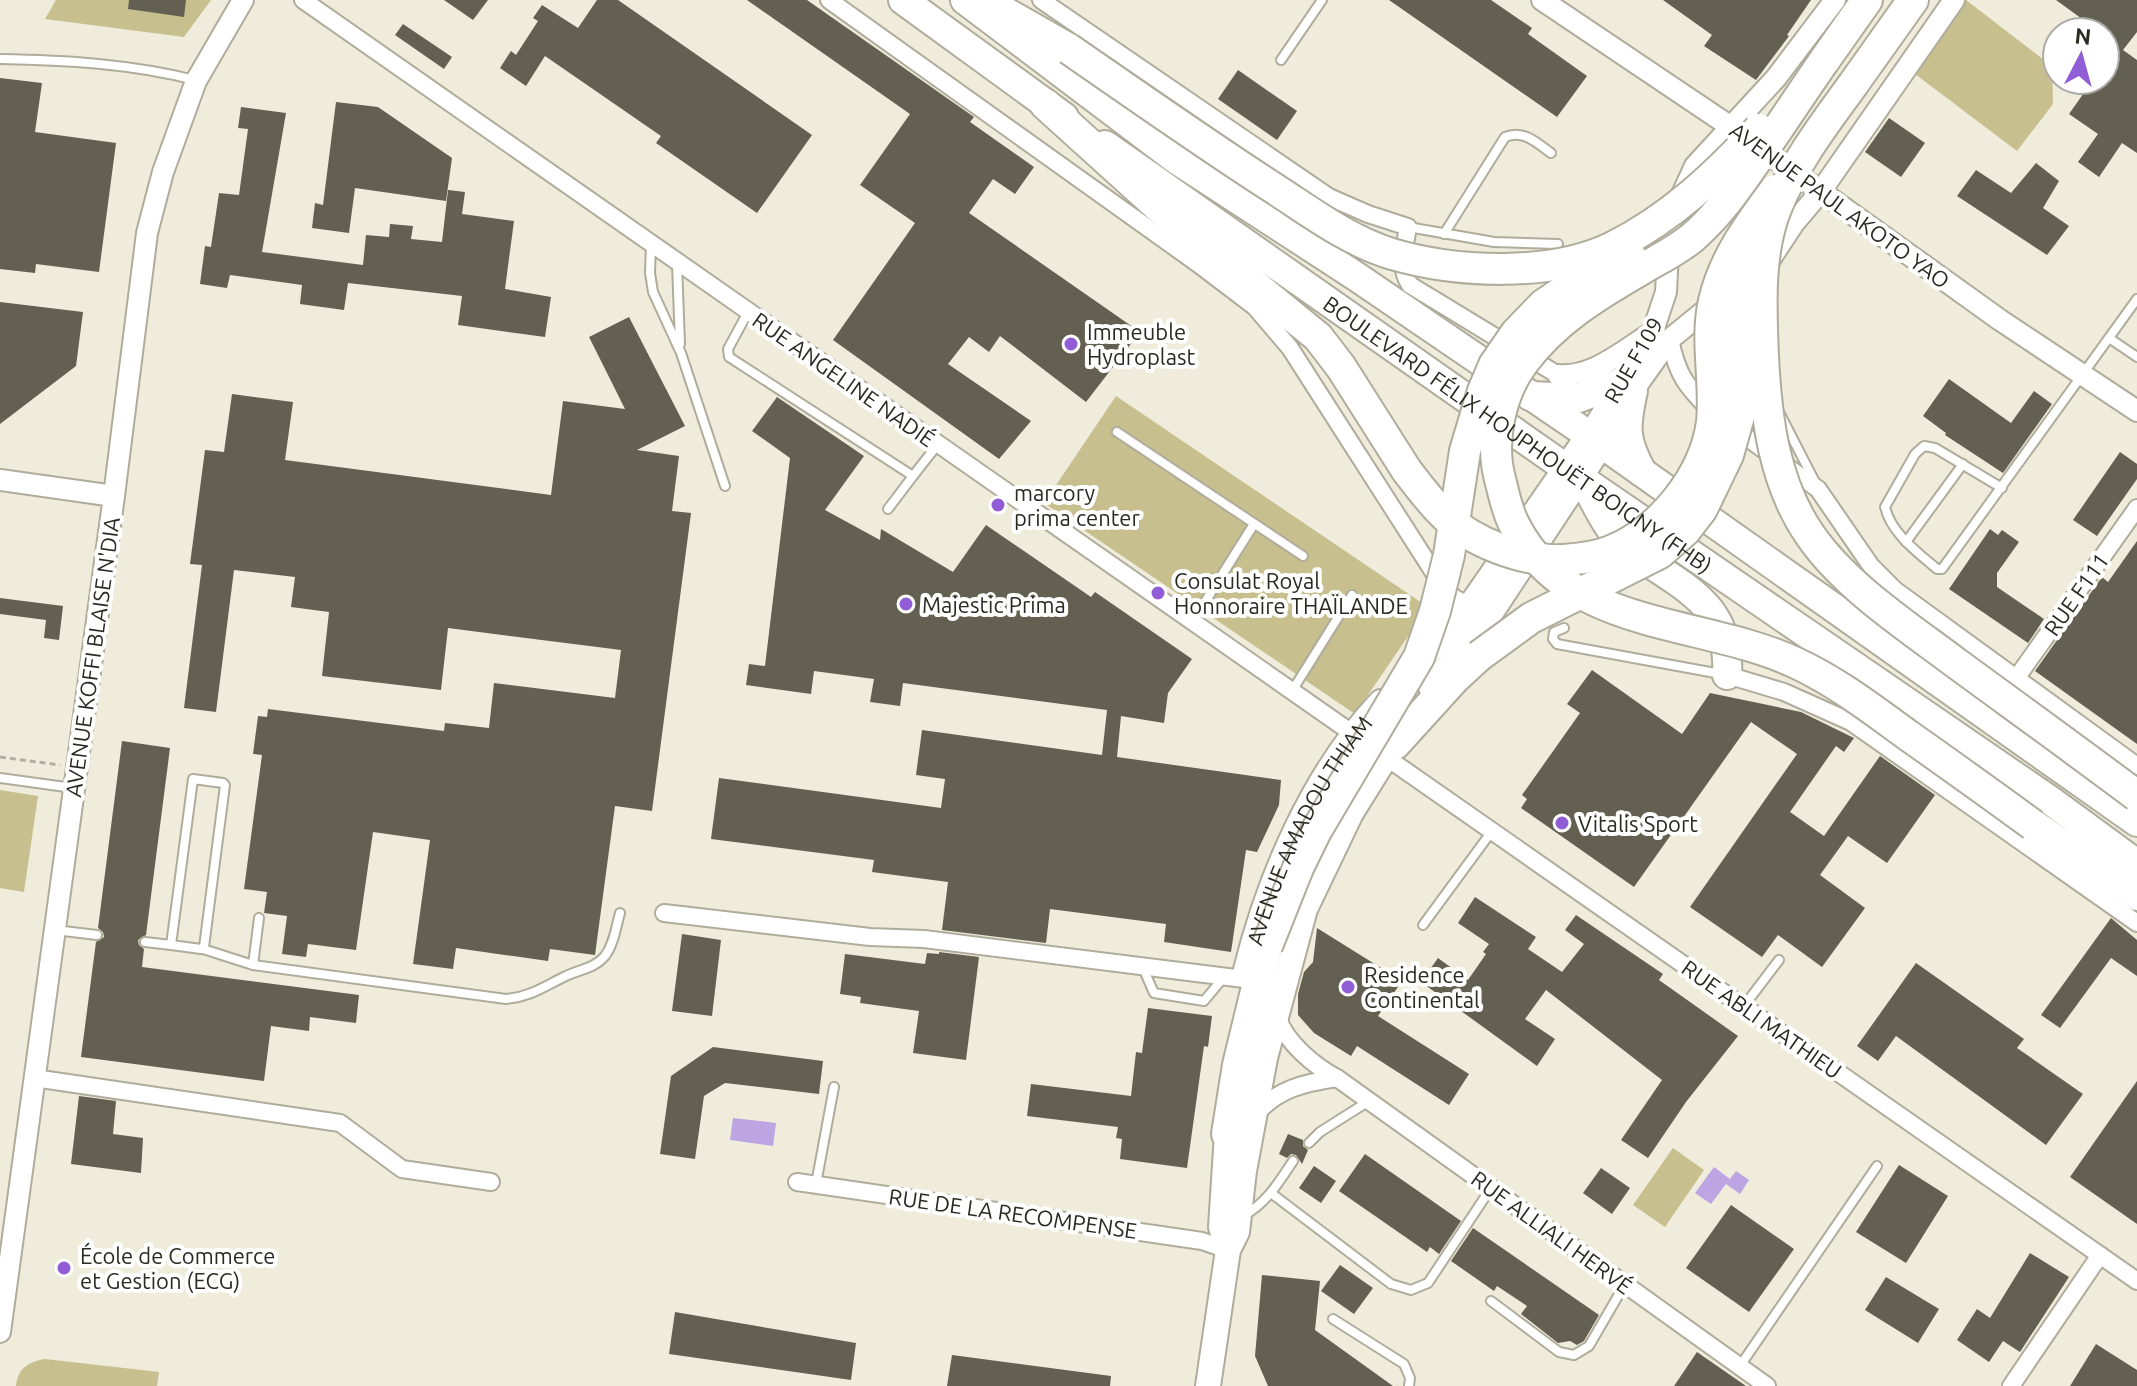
<svg xmlns="http://www.w3.org/2000/svg" width="2137" height="1386" viewBox="0 0 2137 1386" font-family="Ubuntu,sans-serif">
<style>
.green{fill:#c7bf8e}
.water{fill:#bda5e4}
.building{fill:#636052}
.lines{fill:none;stroke-linecap:round;stroke-linejoin:round}
.service-casing{stroke:#afac9c;stroke-width:12}
.minor-casing{stroke:#afac9c;stroke-width:20}
.tertiary-casing{stroke:#afac9c;stroke-width:24}
.secondary-casing{stroke:#afac9c;stroke-width:28}
.trunk-casing{stroke:#afac9c;stroke-width:32}
.motorway-casing{stroke:#afac9c;stroke-width:34}
.path{stroke:#b1afa1;stroke-width:3;stroke-dasharray:6 4;stroke-linecap:butt}
.service{stroke:#fff;stroke-width:8}
.minor{stroke:#fff;stroke-width:16}
.tertiary{stroke:#fff;stroke-width:20}
.secondary{stroke:#fff;stroke-width:24}
.trunk{stroke:#fff;stroke-width:28}
.motorway{stroke:#fff;stroke-width:30}
.motorway-bridge-casing{stroke:#afac9c;stroke-width:34;stroke-linecap:butt}
.motorway-bridge{stroke:#fff;stroke-width:30}
.poi-dot{fill:#915dd6;stroke:#fff;stroke-width:3}
.labels{text-anchor:middle;dominant-baseline:central;stroke-width:8;stroke-linejoin:round;paint-order:stroke}
.street-label{font-size:22px;fill:#2a2922;stroke:#fff}
.poi-label{font-size:22px;fill:#2a2922;stroke:#fff;text-anchor:start}
</style>
<rect width="100%" height="100%" fill="#efecdb"/>
<g class="green">
<path d="M56,0h155l-27,37 -139,-18z"/>
<path d="M1966,0l86,66 1,38 -36,47 -106,-80z"/>
<path d="M1116,396l312,211 -73,107 -311,-211z"/>
<path d="M0,790l38,6 -14,96 -24,-4z"/>
<path d="M1673,1148l31,22 -39,57 -32,-22z"/>
<path d="M45,1359l114,13 -2,14h-141c2,-18 12,-24 29,-27z"/>
</g>
<g class="water">
<path d="M733,1118l43,5 -3,23 -43,-6z"/>
<path d="M1714,1167l16,12 6,-8 13,9 -9,14 -14,-10 -15,20 -16,-11z"/>
</g>
<g class="building">
<path d="M129,0h57l-2,17 -56,-8z"/>
<path d="M444,0h44l-15,20z"/>
<path d="M597,0h21l194,135 -55,78 -101,-70 5,-7 -116,-80 -19,30 -26,-18 11,-17 5,4 22,-34 -5,-3 9,-13 36,23z"/>
<path d="M747,0h60l167,117 -4,5 64,45 -19,27 -22,-15 -24,34 171,119 -54,70 -86,-66 -11,16 -20,-15 -21,27 83,57 -32,38 -166,-119 82,-117 -55,-38 50,-71z"/>
<path d="M1389,0h102l41,28 -4,6 59,42 -30,41z"/>
<path d="M1663,0h148l-24,35 2,1 -33,44 -52,-34 8,-11z"/>
<path d="M2056,0h81v32l-14,18 14,10v93l-15,-10 -23,34 -21,-15 20,-28 -29,-20 24,-34h12v-48h-5z"/>
<path d="M403,24l49,33 -8,12 -49,-34z"/>
<path d="M1238,70l59,41 -20,29 -59,-41z"/>
<path d="M0,78l42,5 -7,49 81,11 -17,129 -63,-8 -1,9 -35,-4z"/>
<path d="M336,102l42,5 74,51 -6,43 -91,-13 -6,45 -37,-5 3,-25 8,2z"/>
<path d="M241,107l45,6 -24,139 101,13 3,-30 23,2 1,-13 23,2 -2,13 31,3 6,-52 17,2 -3,22 52,7 -9,68 46,8 -6,40 -87,-12 4,-29 -114,-13 -4,27 -44,-6 2,-19 -72,-10 -3,13 -27,-4 5,-38 6,1 8,-54 20,2 9,-66 -10,-1z"/>
<path d="M1889,118l36,25 -24,34 -36,-25z"/>
<path d="M2036,163l23,18 -16,27 26,18 -22,29 -90,-59 19,-26 35,23z"/>
<path d="M0,302l83,10 -7,54 -76,58z"/>
<path d="M629,317l56,109 -48,24 42,6 -7,55 19,2 -39,298 -37,-5 -20,149 -45,-6 -2,12 -92,-13 -3,21 -40,-5 17,-124 -57,-8 -17,118 -48,-6 -2,13 -24,-3 5,-38 -23,-3 3,-21 -23,-3 18,-134 -9,-1 5,-38 9,1 1,-8 176,22 1,-8 44,5 5,-45 121,15 6,-48 -173,-22 -7,62 -119,-14 7,-64 -38,-5 4,-30 -61,-7 -18,142 -32,-4 18,-143 -12,-1 15,-114 19,2 8,-58 61,8 -8,58 266,35 12,-94 62,8 -36,-72z"/>
<path d="M1949,379l62,44 23,-32 18,13 -49,69 -58,-38 1,-2 -23,-17z"/>
<path d="M777,397l87,59 -39,54 55,30 1,-11 72,43 33,-47 105,72 4,-5 97,67 -24,34 -4,30 -43,-7 -4,41 164,23 -2,25 -22,47 -11,-2 -15,102 -67,-10 2,-18 -116,-15 -4,34 -104,-13 6,-48 -76,-10 2,-12 -163,-21 8,-61 222,30 4,-29 -29,-4 6,-45 180,25 5,-45 -204,-27 -3,23 -30,-4 4,-23 -60,-8 -3,23 -65,-9 3,-21 16,2 25,-208 -38,-27z"/>
<path d="M2120,452l17,12v15l-40,57 -24,-16z"/>
<path d="M1990,529l8,6 4,-5 17,12 -22,31v14l47,32 -16,24 -79,-54z"/>
<path d="M2137,541v203l-102,-73 67,-94 6,5z"/>
<path d="M0,598l63,8 -4,34 -15,-2 2,-18 -46,-6z"/>
<path d="M1592,670l90,64 28,-41 91,19 53,26 -10,14 -8,-6 -46,66 34,24 56,-80 55,39 -48,68 -39,-27 -28,39 45,33 -43,59 -44,-32 -16,22 -72,-50 107,-153 -46,-32 -117,165 -113,-79 6,-9 -5,-4 58,-82 -13,-9z"/>
<path d="M122,741l48,7 -24,187 -8,5 1,5 5,4 -2,18 217,28 -3,28 -46,-6 -1,14 -38,-5 -7,55 -183,-24 15,-115 8,-5 -1,-5 -5,-4z"/>
<path d="M1475,897l61,40 -8,12 34,23 22,-28 -19,-14 11,-15 87,59 -4,6 79,56 -52,66 -38,56 -27,-18 41,-60 -116,-90 -21,29 30,20 -18,27 -116,-84 17,-24 30,22 18,-26 -3,-2 6,-8 -31,-21z"/>
<path d="M2111,918l26,22v36l-26,-18 -51,70 -19,-13z"/>
<path d="M1317,928l85,53 -24,35 91,58 -20,31 -92,-59 -6,10 -37,-23 -16,-18v-21l6,-22 9,-10z"/>
<path d="M682,934l39,6 -9,76 -40,-5z"/>
<path d="M939,952l40,5 -13,103 -53,-7 6,-42 -59,-8 1,-6 -21,-3 5,-40 80,10 2,-11 12,1z"/>
<path d="M1916,963l108,76 -7,9 66,46 -37,51 -150,-109 -18,25 -21,-15z"/>
<path d="M1148,1008l64,8 -4,31 -4,-1 -17,122 -67,-9 2,-20 -6,-1 2,-11 -91,-11 4,-32 100,12 5,-44 6,1z"/>
<path d="M713,1047l110,14 -4,33 -94,-11 -21,13 -9,63 -35,-5 11,-78z"/>
<path d="M2137,1081v143l-67,-47z"/>
<path d="M79,1096l37,5 -3,33 30,4 -2,35 -70,-9z"/>
<path d="M1288,1134l15,6v6l5,4 -6,14 -6,-9 -5,-1 -4,4 -8,-4z"/>
<path d="M1365,1154l96,67 -22,33 -9,-7 -3,5 -88,-61z"/>
<path d="M1899,1165l49,31 -42,67 -50,-31z"/>
<path d="M1314,1166l22,15 -15,22 -22,-15z"/>
<path d="M1601,1168l29,20 -18,26 -29,-21z"/>
<path d="M1731,1205l63,44 -45,63 -63,-44z"/>
<path d="M1473,1228l126,87 -15,26 -7,4 -7,-4 -12,2 -37,-29 6,-8 -30,-20 -3,5 -43,-30z"/>
<path d="M2030,1253l39,24 -49,75 -17,-11 -14,21 -32,-22 20,-31 13,9z"/>
<path d="M1340,1265l33,23 -19,26 -33,-23z"/>
<path d="M1262,1275l58,6 -5,49 78,56h-125l-13,-30z"/>
<path d="M1886,1277l53,32 -21,34 -53,-33z"/>
<path d="M675,1312l181,31 -5,37 -182,-26z"/>
<path d="M2096,1344l41,26v16h-67z"/>
<path d="M1697,1352l49,34h-72z"/>
<path d="M952,1355l159,21 -1,10h-163z"/>
</g>
<g class="lines">
<g class="service-casing">
<g id="service">
<path d="M0,59c65,1 132,5 195,21"/>
<path d="M1281,60l41,-60"/>
<path d="M1408,227l86,15 64,2"/>
<path d="M1444,234l61,-97c18,-8 32,6 46,16"/>
<path d="M651,244l-1,29 3,19 28,61 44,133"/>
<path d="M677,264l3,80"/>
<path d="M748,312l-20,37 1,8 184,119 25,-32"/>
<path d="M2109,338l28,19"/>
<path d="M1780,414l34,66"/>
<path d="M1117,432l186,124"/>
<path d="M2002,488l-67,-40 -11,-2 -9,8 -30,53c6,26 32,45 52,62h5l195,-270"/>
<path d="M888,509l25,-33"/>
<path d="M1906,542l57,-78"/>
<path d="M1193,621l61,-97"/>
<path d="M1564,628l-10,4 -1,7 4,5 164,30"/>
<path d="M1292,691l60,-96"/>
<path d="M0,778l73,10"/>
<path d="M193,779l30,4 2,2 -21,162 -3,2 -30,-4z"/>
<path d="M1423,925l69,-94"/>
<path d="M55,930l42,5"/>
<path d="M145,942l26,3"/>
<path d="M203,949l50,16 253,34c24,-2 39,-13 60,-23 14,-7 28,-7 39,-20 9,-12 11,-29 15,-43"/>
<path d="M253,965l6,-47"/>
<path d="M1143,968l11,25 50,8 20,-24"/>
<path d="M1744,1006l35,-46"/>
<path d="M1309,1143l11,-11 49,-31"/>
<path d="M816,1184l18,-97"/>
<path d="M1271,1193l120,91 20,6 17,-7 63,-95"/>
<path d="M1243,1216c23,-12 36,-34 50,-55"/>
<path d="M1491,1301l68,51 15,3 15,-9 36,-62"/>
<path d="M1333,1319l71,45 6,14 -1,8"/>
<path d="M1740,1366l137,-200"/>
</g>
</g>
<g class="minor-casing">
<g id="minor">
<path d="M303,0l1059,740"/>
<path d="M829,0l368,263 58,44 35,41 155,242 11,9 20,9"/>
<path d="M1041,0l288,197 39,17 40,13c-3,19 -10,41 2,58l148,90 5,9"/>
<path d="M1670,339c7,36 16,47 42,73"/>
<path d="M1731,426l87,63 53,77 24,24 242,176"/>
<path d="M1727,675l57,17 67,30 286,201"/>
<path d="M2015,680l122,-172"/>
<path d="M1380,753l757,528"/>
<path d="M664,913l206,24 54,2 320,40"/>
<path d="M1277,1015c7,26 37,51 60,63l430,308"/>
<path d="M34,1078l306,45 62,46 89,13"/>
<path d="M1254,1116c23,-27 49,-33 83,-38"/>
<path d="M797,1182l405,59 26,9"/>
<path d="M2011,1386l89,-131"/>
</g>
</g>
<g class="tertiary-casing">
<g id="tertiary">
<path d="M1542,0l189,127 269,193 137,91"/>
<path d="M1769,261l25,-38 27,-32 133,-191"/>
<path d="M1558,375c33,3 62,-22 89,-39"/>
<path d="M1588,436l65,-105 13,-39 3,-60 4,-18 22,-48 81,-88 59,-78"/>
<path d="M1602,444l31,-53 37,-52 48,-39"/>
<path d="M0,480l114,16"/>
<path d="M0,1332l114,-836 33,-263 16,-61 33,-91 47,-81"/>
</g>
</g>
<g class="secondary-casing">
<g id="secondary">
<path d="M1420,661l50,-55 118,-170"/>
<path d="M1431,687l59,-73 112,-170"/>
<path id="s1" d="M1246,970c23,-93 68,-197 135,-268"/>
<path d="M1228,1118l-7,109 7,23"/>
<path d="M1208,1386l20,-136 9,-18 7,-61 21,-113 40,-149 46,-96 53,-85"/>
</g>
</g>
<g class="trunk-casing">
<g id="trunk">
<path d="M903,0l161,117"/>
<path d="M965,0l212,160 180,117 245,167 535,378"/>
<path id="s2" d="M1105,145l475,333 471,323 86,63"/>
<path d="M1633,391c-8,36 -9,48 9,81"/>
<path d="M1530,396l49,2 42,-16"/>
<path d="M1587,488c10,17 20,40 34,53 49,44 111,54 106,134"/>
</g>
</g>
<g class="motorway-casing">
<g id="motorway">
<path d="M983,0l86,49"/>
<path d="M1824,61l43,-61"/>
<path d="M1854,83l59,-83"/>
<path d="M1045,104l115,104 158,129 23,30 66,104"/>
<path d="M1395,744l60,-66 24,-22"/>
<path d="M2033,825l104,70"/>
<path d="M1227,1134l11,-69 29,-119"/>
</g>
</g>
<path class="path" d="M0,757l60,8"/>
<use href="#service" class="service"/>
<use href="#minor" class="minor"/>
<use href="#tertiary" class="tertiary"/>
<use href="#secondary" class="secondary"/>
<use href="#trunk" class="trunk"/>
<use href="#motorway" class="motorway"/>
<g class="motorway-bridge-casing">
<g id="motorway-bridge">
<path d="M1069,49c68,47 136,95 206,140 37,24 74,52 117,65 65,19 160,23 221,-7 58,-29 102,-71 146,-118"/>
<path d="M1824,61c-21,30 -41,61 -62,91 -21,30 -41,61 -69,85 -15,13 -34,22 -51,32 -45,26 -88,52 -119,94 -23,31 -33,79 -23,116 4,15 7,33 15,47 53,105 188,93 281,137 41,19 77,47 113,73 41,29 83,59 124,89"/>
<path d="M1854,83c-28,39 -58,77 -77,123 -19,45 -16,102 -14,150 3,62 11,127 47,179 35,51 97,91 146,128 60,44 121,88 181,133"/>
<path d="M1407,471c11,14 22,29 35,42 28,29 81,49 121,47 17,-1 33,-3 48,-9 50,-20 94,-76 101,-129 4,-40 -7,-82 2,-121 10,-43 35,-76 61,-111"/>
<path d="M1479,656l52,-38 129,-65 25,-22 17,-22 26,-54 11,-39 -2,-107 10,-59"/>
<path d="M1267,946l31,-78 18,-37 103,-174 16,-46 14,-56 16,-104 18,-60 11,-26 22,-32 27,-28 38,-26 50,-22"/>
</g>
</g>
<use href="#motorway-bridge" class="motorway-bridge"/>
</g>
<g class="poi-dot">
<circle cx="1071" cy="344" r="8"/>
<circle cx="998" cy="505" r="8"/>
<circle cx="1158" cy="593" r="8"/>
<circle cx="906" cy="604" r="8"/>
<circle cx="1562" cy="823" r="8"/>
<circle cx="1348" cy="987" r="8"/>
<circle cx="64" cy="1268" r="8"/>
</g>
<g class="labels">
<g class="street-label">
<text transform="translate(1840 205) rotate(36)">AVENUE PAUL AKOTO YAO</text>
<text transform="translate(1633 360) rotate(-60)">RUE F109</text>
<text transform="translate(844 379) rotate(35)">RUE ANGELINE NADIÉ</text>
<text stroke="none"><textPath href="#s2" startOffset="504">BOULEVARD FÉLIX HOUPHOUËT BOIGNY (FHB)</textPath></text>
<text transform="translate(2076 594) rotate(-55)">RUE F111</text>
<text transform="translate(92 657) rotate(-82)">AVENUE KOFFI BLAISE N'DIA</text>
<text stroke="none"><textPath href="#s1" startOffset="154">AVENUE AMADOU THIAM</textPath></text>
<text transform="translate(1762 1019) rotate(35)">RUE ABLI MATHIEU</text>
<text transform="translate(1013 1213) rotate(8)">RUE DE LA RECOMPENSE</text>
<text transform="translate(1552 1232) rotate(36)">RUE ALLIALI HERVÉ</text>
</g>
<g class="poi-label">
<text x="1087" y="331">Immeuble<tspan x="1087" dy="25">Hydroplast</tspan></text>
<text x="1014" y="492">marcory<tspan x="1014" dy="25">prima center</tspan></text>
<text x="1174" y="580">Consulat Royal<tspan x="1174" dy="25">Honnoraire THAÏLANDE</tspan></text>
<text x="922" y="604">Majestic Prima</text>
<text x="1578" y="823">Vitalis Sport</text>
<text x="1364" y="974">Residence<tspan x="1364" dy="25">Continental</tspan></text>
<text x="80" y="1255">École de Commerce<tspan x="80" dy="25">et Gestion (ECG)</tspan></text>
</g>
</g>
<g transform="translate(2081 56) rotate(6)"><circle r="38" fill="#ffffff" stroke="#aaa9a7" stroke-width="2"/>
<path d="M0-6L14 30L0 20L-14 30Z" fill="#915dd6"/>
<text y="-12" font-size="22" font-weight="bold" text-anchor="middle" fill="#2a2922">N</text>
</g>
</svg>
